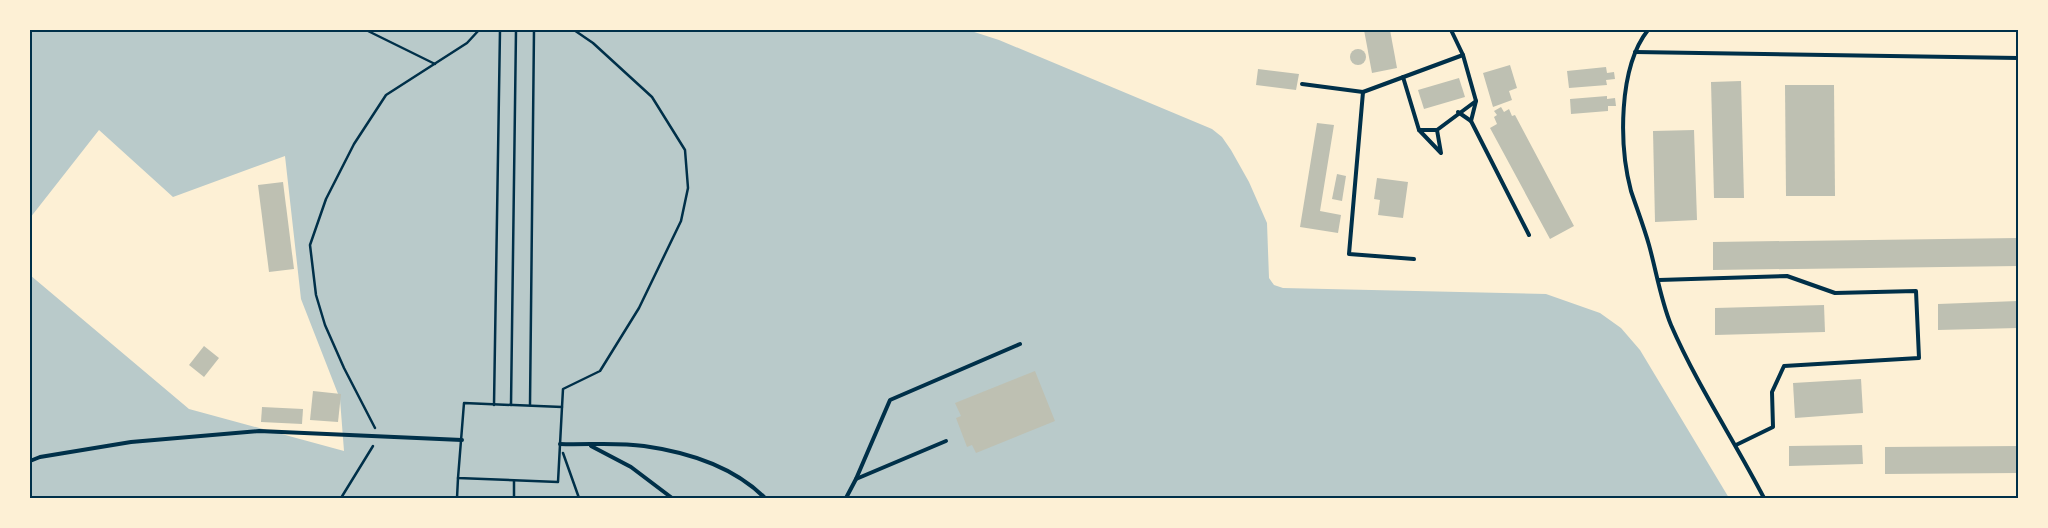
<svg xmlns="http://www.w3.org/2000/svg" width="2048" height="528" viewBox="0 0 2048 528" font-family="Ubuntu,sans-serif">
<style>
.green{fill:#b9caca}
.building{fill:#bec0b2}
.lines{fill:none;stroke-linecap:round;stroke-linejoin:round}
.path{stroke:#003049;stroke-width:2.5}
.service{stroke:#003049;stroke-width:4}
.neatline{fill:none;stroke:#003049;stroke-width:2}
</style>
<rect width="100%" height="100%" fill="#fdf0d5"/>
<path class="green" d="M30,30h938l31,10 213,89 10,8 9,13 18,32 18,41 2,55 5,7 9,3 263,6 54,19 21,15 19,22 89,148h-1699v-223l159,134 155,42 -4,-52 -39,-100 -16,-143 -112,41 -74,-67 -69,88z"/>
<g class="building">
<path d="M1364,30h26l7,38 -25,5z"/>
<circle cx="1358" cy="57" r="8"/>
<path d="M1510,65l7,23 -8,3 3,9 -19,7 -10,-34z"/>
<path d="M1606,67l1,6 7,-1 1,7 -9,1 1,5 -38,3 -2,-17z"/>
<path d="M1258,69l41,5 -3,16 -40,-5z"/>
<path d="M1459,78l6,19 -41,12 -6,-19z"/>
<path d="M1741,81l3,117h-30l-3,-116z"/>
<path d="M1785,85h49l1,111h-49z"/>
<path d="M1607,96v3l8,-1 1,8h-8v5l-37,3 -1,-15z"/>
<path d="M1501,107l3,5 5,-3 3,7 3,-1 59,111 -24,13 -60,-111 7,-4 -3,-7 3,-2 -3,-4z"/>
<path d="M1317,123l17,2 -14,86 21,4 -3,18 -38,-6z"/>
<path d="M1694,130l3,90 -42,2 -2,-91z"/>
<path d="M1337,174l9,2 -4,25 -10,-2z"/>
<path d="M1377,178l31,4 -5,36 -25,-3 2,-15 -6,-1z"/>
<path d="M283,182l11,87 -25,3 -11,-87z"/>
<path d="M2018,238v28l-305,4v-28z"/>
<path d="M2018,301v27l-80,2v-26z"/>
<path d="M1824,305l1,27 -110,3v-27z"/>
<path d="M204,346l15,12 -15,19 -15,-12z"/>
<path d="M1035,371l20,50 -79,32 -4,-8 -5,2 -11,-29 5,-2 -6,-13z"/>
<path d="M1861,379l2,34 -68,5 -2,-35z"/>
<path d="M313,391l28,3 -3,28 -28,-2z"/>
<path d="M262,407l41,2 -1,15 -41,-2z"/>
<path d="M1862,445l1,19 -74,2v-20z"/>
<path d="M2018,446v27l-133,1v-27z"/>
</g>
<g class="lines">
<g class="path">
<path d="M366,30l69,34"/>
<path d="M464,403l98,4 -4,75 -100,-4z"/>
<path d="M494,405l6,-375"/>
<path d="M511,405l5,-375"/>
<path d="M530,405l4,-375"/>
<path d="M562,407l1,-18 37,-18 39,-63 42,-87 7,-33 -3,-38 -33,-53 -59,-54 -19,-13"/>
<path d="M375,428l-31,-60 -19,-43 -9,-30 -6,-50 16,-46 28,-55 32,-49 81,-52 12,-13"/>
<path d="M563,453l16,45"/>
<path d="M341,498l32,-52"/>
<path d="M457,498l1,-20"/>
<path d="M514,498v-17"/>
</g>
<g class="service">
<path d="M1451,30l12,25 13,46 -5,20 58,114"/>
<path d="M1648,30c-30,38 -29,116 -17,161 6,18 13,36 18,54 7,25 12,56 22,80 26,60 63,115 93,173"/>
<path d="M1635,52l383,6"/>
<path d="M1403,77l16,53 22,23 -4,-23 39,-29"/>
<path d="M1302,84l61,8 100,-37"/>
<path d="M1363,92l-14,162 65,5"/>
<path d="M1458,112l13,9"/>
<path d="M1419,130h18"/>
<path d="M1659,280l128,-4 48,17 81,-2 3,67 -135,8 -12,26 1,35 -37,18"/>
<path d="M560,444c27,1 57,-2 84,2 43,6 90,21 121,52"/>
<path d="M591,446l40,21 41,31"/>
<path d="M30,461l10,-4 91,-15 128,-11 203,9"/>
<path d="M856,479l34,-79 130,-56"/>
<path d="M846,498l10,-19 90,-38"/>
<path d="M1962,498h17"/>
</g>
</g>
<rect width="2048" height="528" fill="none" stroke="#fdf0d5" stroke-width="62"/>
<rect x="31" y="31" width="1986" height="466" class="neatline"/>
</svg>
